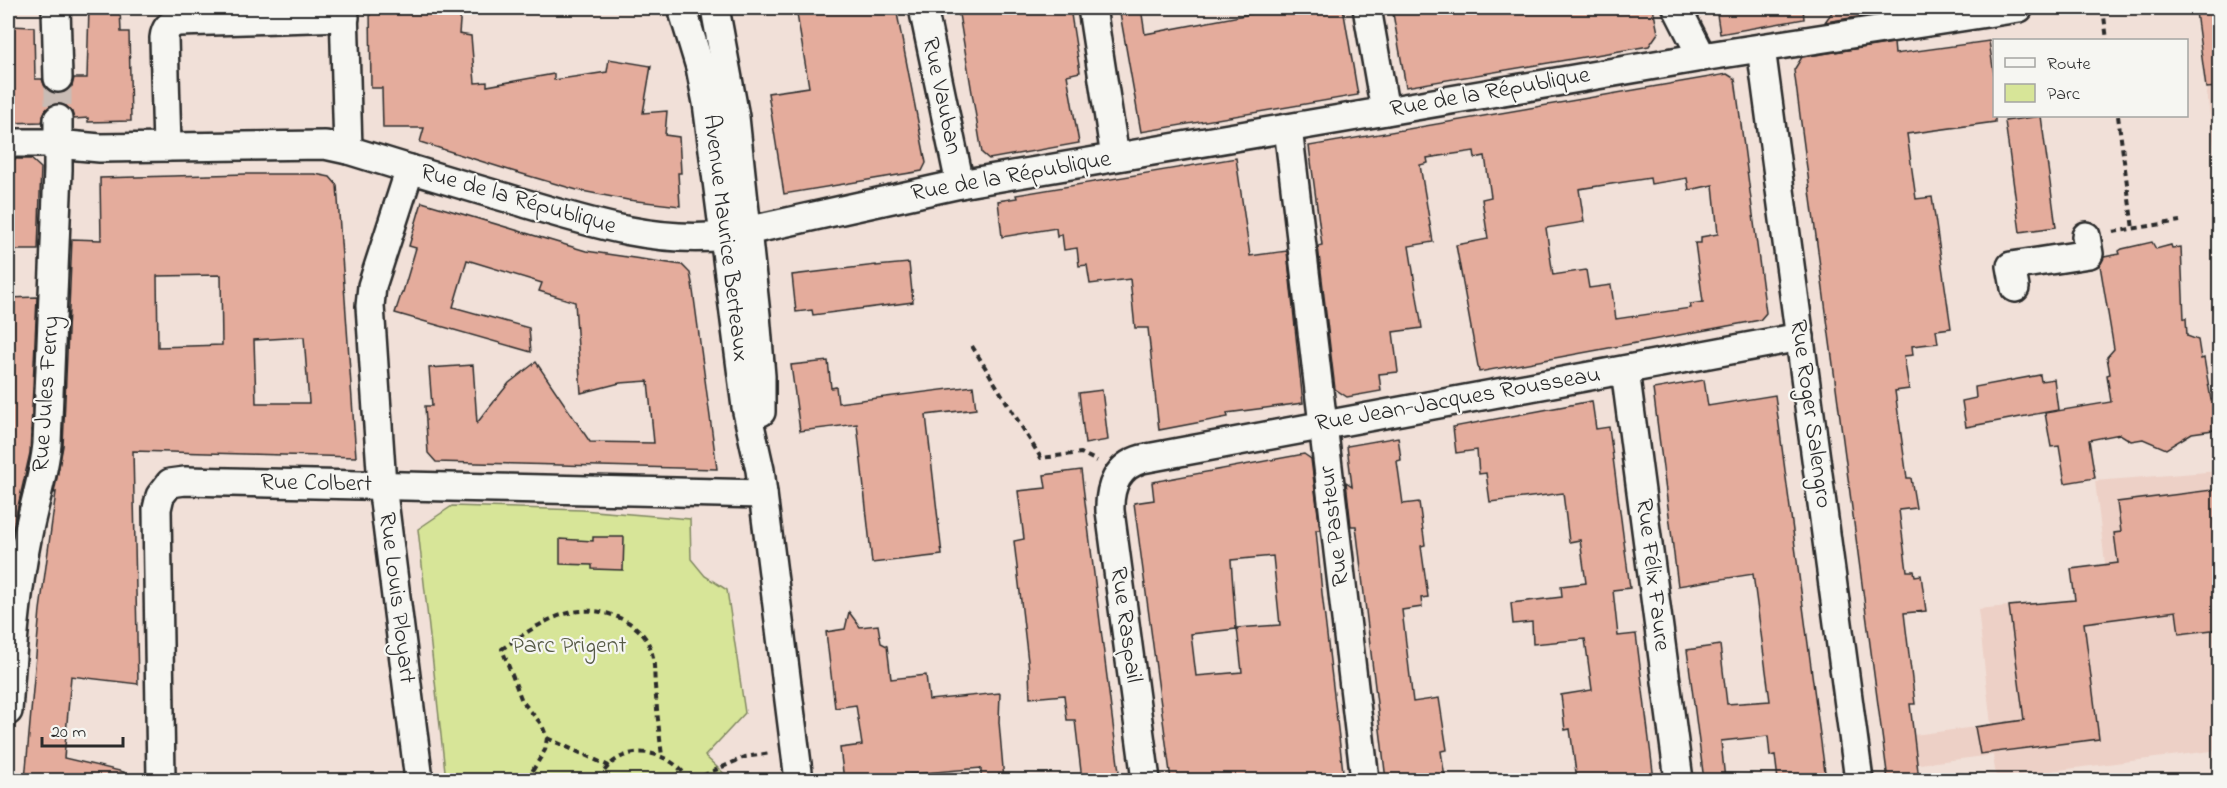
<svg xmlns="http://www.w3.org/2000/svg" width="2227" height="788" viewBox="0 0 2227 788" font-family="'Indie Flower',sans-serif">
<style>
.built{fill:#edd0c6}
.green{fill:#d7e598;stroke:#818862;stroke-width:1.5}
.building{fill:#e4ac9c;stroke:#2b2b2b;stroke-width:1.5;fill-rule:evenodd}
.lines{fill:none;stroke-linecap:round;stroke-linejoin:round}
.minor-tunnel{stroke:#c9bcb5;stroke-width:27;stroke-dasharray:27 14;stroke-linecap:butt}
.minor-casing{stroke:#2b2b2b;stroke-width:32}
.path{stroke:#2b2b2b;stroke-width:4;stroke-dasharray:6 4.5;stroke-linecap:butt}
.minor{stroke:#f6f6f2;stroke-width:27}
.labels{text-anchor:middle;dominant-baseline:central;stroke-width:4.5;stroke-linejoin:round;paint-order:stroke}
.street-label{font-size:24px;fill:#2b2b2b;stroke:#f6f6f2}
.park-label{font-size:24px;fill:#565a46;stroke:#f6f6f2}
</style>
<rect width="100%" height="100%" fill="#f1e0d8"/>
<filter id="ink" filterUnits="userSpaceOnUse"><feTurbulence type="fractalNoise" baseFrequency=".0167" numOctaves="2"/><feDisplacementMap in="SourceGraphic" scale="12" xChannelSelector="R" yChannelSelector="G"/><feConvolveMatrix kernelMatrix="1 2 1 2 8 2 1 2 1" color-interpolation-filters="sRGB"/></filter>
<g filter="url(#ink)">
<g class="built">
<path d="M2195,8h24v175l-23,-171z"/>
<path d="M2219,471v279l-223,28 -3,-23 -106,13 -4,-29 108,-14 -13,-116 131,-13 -14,-115z"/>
</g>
<path class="green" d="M452,506l130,4 108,9 1,40 14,17 22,14 18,123 -40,43 26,24h-285l-28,-251z"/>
<g class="building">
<path d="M89,8h31l1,24h8l2,89 -43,1v-4l-14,1 -2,-7 -6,-6 -9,-3 -6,2 -6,6 -3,11 -34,1v-97l26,1 1,52h7l3,8 5,5 9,2 7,-2 6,-6 2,-8h13z"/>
<path d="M370,8h91l-2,26 12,2 4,47 12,-1v4l67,-12v6l53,-8 2,-13 42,7 -8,47 24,-2 -2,24 14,2 2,36h-3l2,33 -52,-6 -51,-10 -65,-19 -92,-29 4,-14h-41l-1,-40h-11z"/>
<path d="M796,8h100l30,155 -4,8 -138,23 -16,-101 41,-6z"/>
<path d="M958,8h112l10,64 -13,3 12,68 -90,16 -7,-6z"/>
<path d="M1119,8h22l4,26 116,-22v-4h82l15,87 -217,37z"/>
<path d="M1392,8h261l5,25 -9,13 -243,41z"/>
<path d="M1716,8h87l1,11 -84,15z"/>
<path d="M1835,8h53l1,4 -64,10z"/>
<path d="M2219,9v78l-13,1 -10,-76z"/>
<path d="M1989,41l6,40v41l-88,12 9,65 16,-2 19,131 -15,2 2,13 -26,3 1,9 -9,1 5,33 -14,2 12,87h4l5,30 -17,2 8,61h7l1,5 6,-1 5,36 -22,2 11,91h-5l9,76h-31l-94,-710 8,-13 92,-14 1,11z"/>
<path d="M1727,74l8,5 31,234 -6,7 -281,52 -23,-127 32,-6 -6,-40 9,-2 -6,-41 -10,2 -1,-7 -47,7 1,5 -8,2 13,77 -24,4 13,82 -29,4 5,40 -19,2 2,17 -34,6 -12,-8 -17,-143 4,-1 -13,-99zM1650,178l1,6 36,-6 2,12 24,-5 5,49 -17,3v6h-6l8,59 -13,2 1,4 -75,11 -5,-34 -22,3 -3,-18 -33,5 -7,-47 38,-6 -5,-33z"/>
<path d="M2041,116l15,111 -36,5 -15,-111z"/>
<path d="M1236,158l14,98 37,-5 16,152 -76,10 1,4 -69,13 -11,-102h-13l-5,-49 -40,5 -3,-19 -8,1 -2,-18 -13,2 -2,-16 -5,3 -1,-9 -54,9 -4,-36 19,-3 -1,-3z"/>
<path d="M8,159h23l10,9 -3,82h-30z"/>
<path d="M246,174h69l15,3 7,8 19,272 -223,-6 5,233 -67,-8 -7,82 60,14 -1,8h-98l15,-170 16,-118 -2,1 9,-47 9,-207 29,1 -1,-62zM221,275l1,70 -64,2 -1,-71zM304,337l5,66h-53l-2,-63z"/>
<path d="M422,202l164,49 96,14 8,8 2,10 25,186 -281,-7 -8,-9 -3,-47h7l-3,-38 44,-3 4,58 32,-40 27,-21 54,80 64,1 -6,-62 -28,2 -39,10 -6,-91 -36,-11 3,-8 -75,-23 -14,47 76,21 2,24 -136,-39 7,-21h1l13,-44 -7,-2z"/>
<path d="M2152,242l4,7 15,-4 1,3 9,-1 3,72 2,-1 1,18 11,4 3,19 3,-1 7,42 9,-1v30l-28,4 -26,16 -23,-10 -12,2 -11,-7 -31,6 6,38 -30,5 -6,-37 -8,1 -6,-34 66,-11 -4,-27 3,-1 -3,-17 7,-8 -14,-84 4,-8 16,-3 -1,-3 3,-2z"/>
<path d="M909,263l4,39 -100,13 -1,-5 -16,2 -4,-37 84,-10v1z"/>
<path d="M37,297l-7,156 -17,75 -5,5v-235z"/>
<path d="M828,361l3,27 5,-1 2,16 135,-17 3,23 -50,6 16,140 -70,8 -15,-139 -57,7 -9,-66z"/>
<path d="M2040,375l1,6 13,-2 4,31 -92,17 -4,-26 14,-3 -1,-11z"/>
<path d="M1704,380l4,26 67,-11 51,385h-48l-3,-25 -5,1 -2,-20 -47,5 4,39h-21l-17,-130 33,-5 7,59 43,-3 -17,-127 -75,12 -25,-197z"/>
<path d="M1102,390l6,50 -23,4 -6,-51z"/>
<path d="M1592,401l4,28 13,-2 21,161 -17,2 5,46 18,-2 18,146h-77l-7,-51 -5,1 -4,-35 31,-5 -7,-51 -52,5 -1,-22 -19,2 -2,-21 51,-6 -1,-11 25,-3 -6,-43 -11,2 -6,-49 -73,9 -4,-29 -7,1 -2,-24 -21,3 -3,-26z"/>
<path d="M1398,437l3,23 -4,1 6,43 16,-2 6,43 -4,1 7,51 -7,1 1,9 -20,3 11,92 26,-4 8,52 -6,1 4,27 -22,2h-37l-30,-254h-5l-5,-44 6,4 -5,-40z"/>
<path d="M1304,454l7,5 9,71h-4l6,63 22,187h-173l-37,-277 20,-3 -2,-18zM1273,556l7,69 -43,3 5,44 -46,4 -5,-42 45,-5 -5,-69z"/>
<path d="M1081,470l17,136 22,174h-38l-7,-60h-8l-3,-25 -34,3 -1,-28 -15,-129 10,-2 -6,-48 28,-3 -2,-13z"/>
<path d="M2220,489v140l-41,5 -3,-23 -92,12 15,116 -119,15 -5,-27 49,-7 -15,-114 66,-6 -4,-31 47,-6 -4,-30 7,-1 -4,-30z"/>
<path d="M593,537h31l-1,33 -31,-1v-4l-32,-1v-25l33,2z"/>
<path d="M849,612l11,15 18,-2 3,18 6,3 4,33 35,-4 3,25 71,-7 -1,29 5,58h-23v-12l-80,7 1,5h-58l-4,-32 22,-3 -6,-40 -21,3 -9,-76 19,-3z"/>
</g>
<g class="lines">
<path class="minor-tunnel" d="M58,78v41"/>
<g class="minor-casing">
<g id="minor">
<path d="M56,8l2,70"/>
<path d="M344,8l4,142"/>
<path d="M682,8l18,59 7,36 39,304 14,63 39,310"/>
<path d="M715,8l20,109 21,198 5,61v36"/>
<path d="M923,8l37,176"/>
<path d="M1092,8l23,149"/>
<path d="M1367,8l18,103"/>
<path d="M1677,8l25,49"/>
<path d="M1761,48l98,732"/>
<path d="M1288,128l77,652"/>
<path d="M8,143h38l54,5 225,-3 23,5c55,17 111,34 166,50 68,20 138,44 210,36l236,-52 742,-127 317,-49"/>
<path d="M167,147l-3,-109c1,-9 5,-14 14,-16l167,-5"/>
<path d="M410,169l-38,117 -2,20 12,179 37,295"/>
<path d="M2015,288l-4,-22 78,-12 -3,-18"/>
<path d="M1625,370l54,410"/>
<path d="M8,711c4,-59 8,-119 20,-177 6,-31 16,-59 19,-90l11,-274v-51"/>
<path d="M161,780l-4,-271 3,-13 10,-13 15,-2 578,13"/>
<path d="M1146,780l-36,-269c-1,-24 7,-45 32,-52l658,-122"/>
</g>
</g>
<g class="path">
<path d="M2103,8l4,32"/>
<path d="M2118,116l15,113"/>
<path d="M2113,232l67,-11"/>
<path d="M972,346l69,112 40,-5 16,8"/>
<path d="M547,738l62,28"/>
<path d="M527,780l18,-30 2,-12 -5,-13 -20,-24 -20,-52c38,-26 74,-53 122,-29 12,6 23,16 27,30 4,11 3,24 4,36 2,24 4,46 7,70"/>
<path d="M599,780c19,-40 69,-33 90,0"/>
<path d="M693,780l52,-23 26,-4"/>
</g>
<use href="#minor" class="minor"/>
</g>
</g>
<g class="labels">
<g class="street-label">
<text transform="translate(1490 93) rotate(-10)">Rue de la République</text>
<text transform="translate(941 96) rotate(78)">Rue Vauban</text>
<text transform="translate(1011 177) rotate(-10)">Rue de la République</text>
<text transform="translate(518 200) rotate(16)">Rue de la République</text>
<text transform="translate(725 238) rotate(83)">Avenue Maurice Berteaux</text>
<text transform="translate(47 394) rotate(-86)">Rue Jules Ferry</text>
<text transform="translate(1458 400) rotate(-10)">Rue Jean-Jacques Rousseau</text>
<text transform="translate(1810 414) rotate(82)">Rue Roger Salengro</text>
<text transform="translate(316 484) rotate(1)">Rue Colbert</text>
<text transform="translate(1335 526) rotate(-97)">Rue Pasteur</text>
<text transform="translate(1652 575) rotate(83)">Rue Félix Faure</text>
<text transform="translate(396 598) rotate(83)">Rue Louis Ployart</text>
<text transform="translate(1125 625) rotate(82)">Rue Raspail</text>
</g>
<g class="park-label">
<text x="569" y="646">Parc Prigent</text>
</g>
</g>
<rect width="2227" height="788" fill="none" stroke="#f6f6f2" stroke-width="30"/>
<rect x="15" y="15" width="2197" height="758" fill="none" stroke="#2b2b2b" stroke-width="2" filter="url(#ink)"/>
<rect x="1993" y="39" width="195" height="78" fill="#f6f6f2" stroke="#a5a5a2" stroke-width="1.5"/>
<rect x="2005" y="58" width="30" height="9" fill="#f6f6f2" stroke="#a5a5a2" stroke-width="1.5"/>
<text x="2047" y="69" font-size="18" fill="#2b2b2b">Route</text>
<rect x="2005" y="84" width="30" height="18" fill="#d7e598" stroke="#a5a5a2" stroke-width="1.5"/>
<text x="2047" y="99" font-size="18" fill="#2b2b2b">Parc</text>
<path d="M42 737v9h81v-9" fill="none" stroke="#2b2b2b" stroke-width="3"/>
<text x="51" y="737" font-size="18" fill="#2b2b2b" stroke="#f6f6f2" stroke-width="4.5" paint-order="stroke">20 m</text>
</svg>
